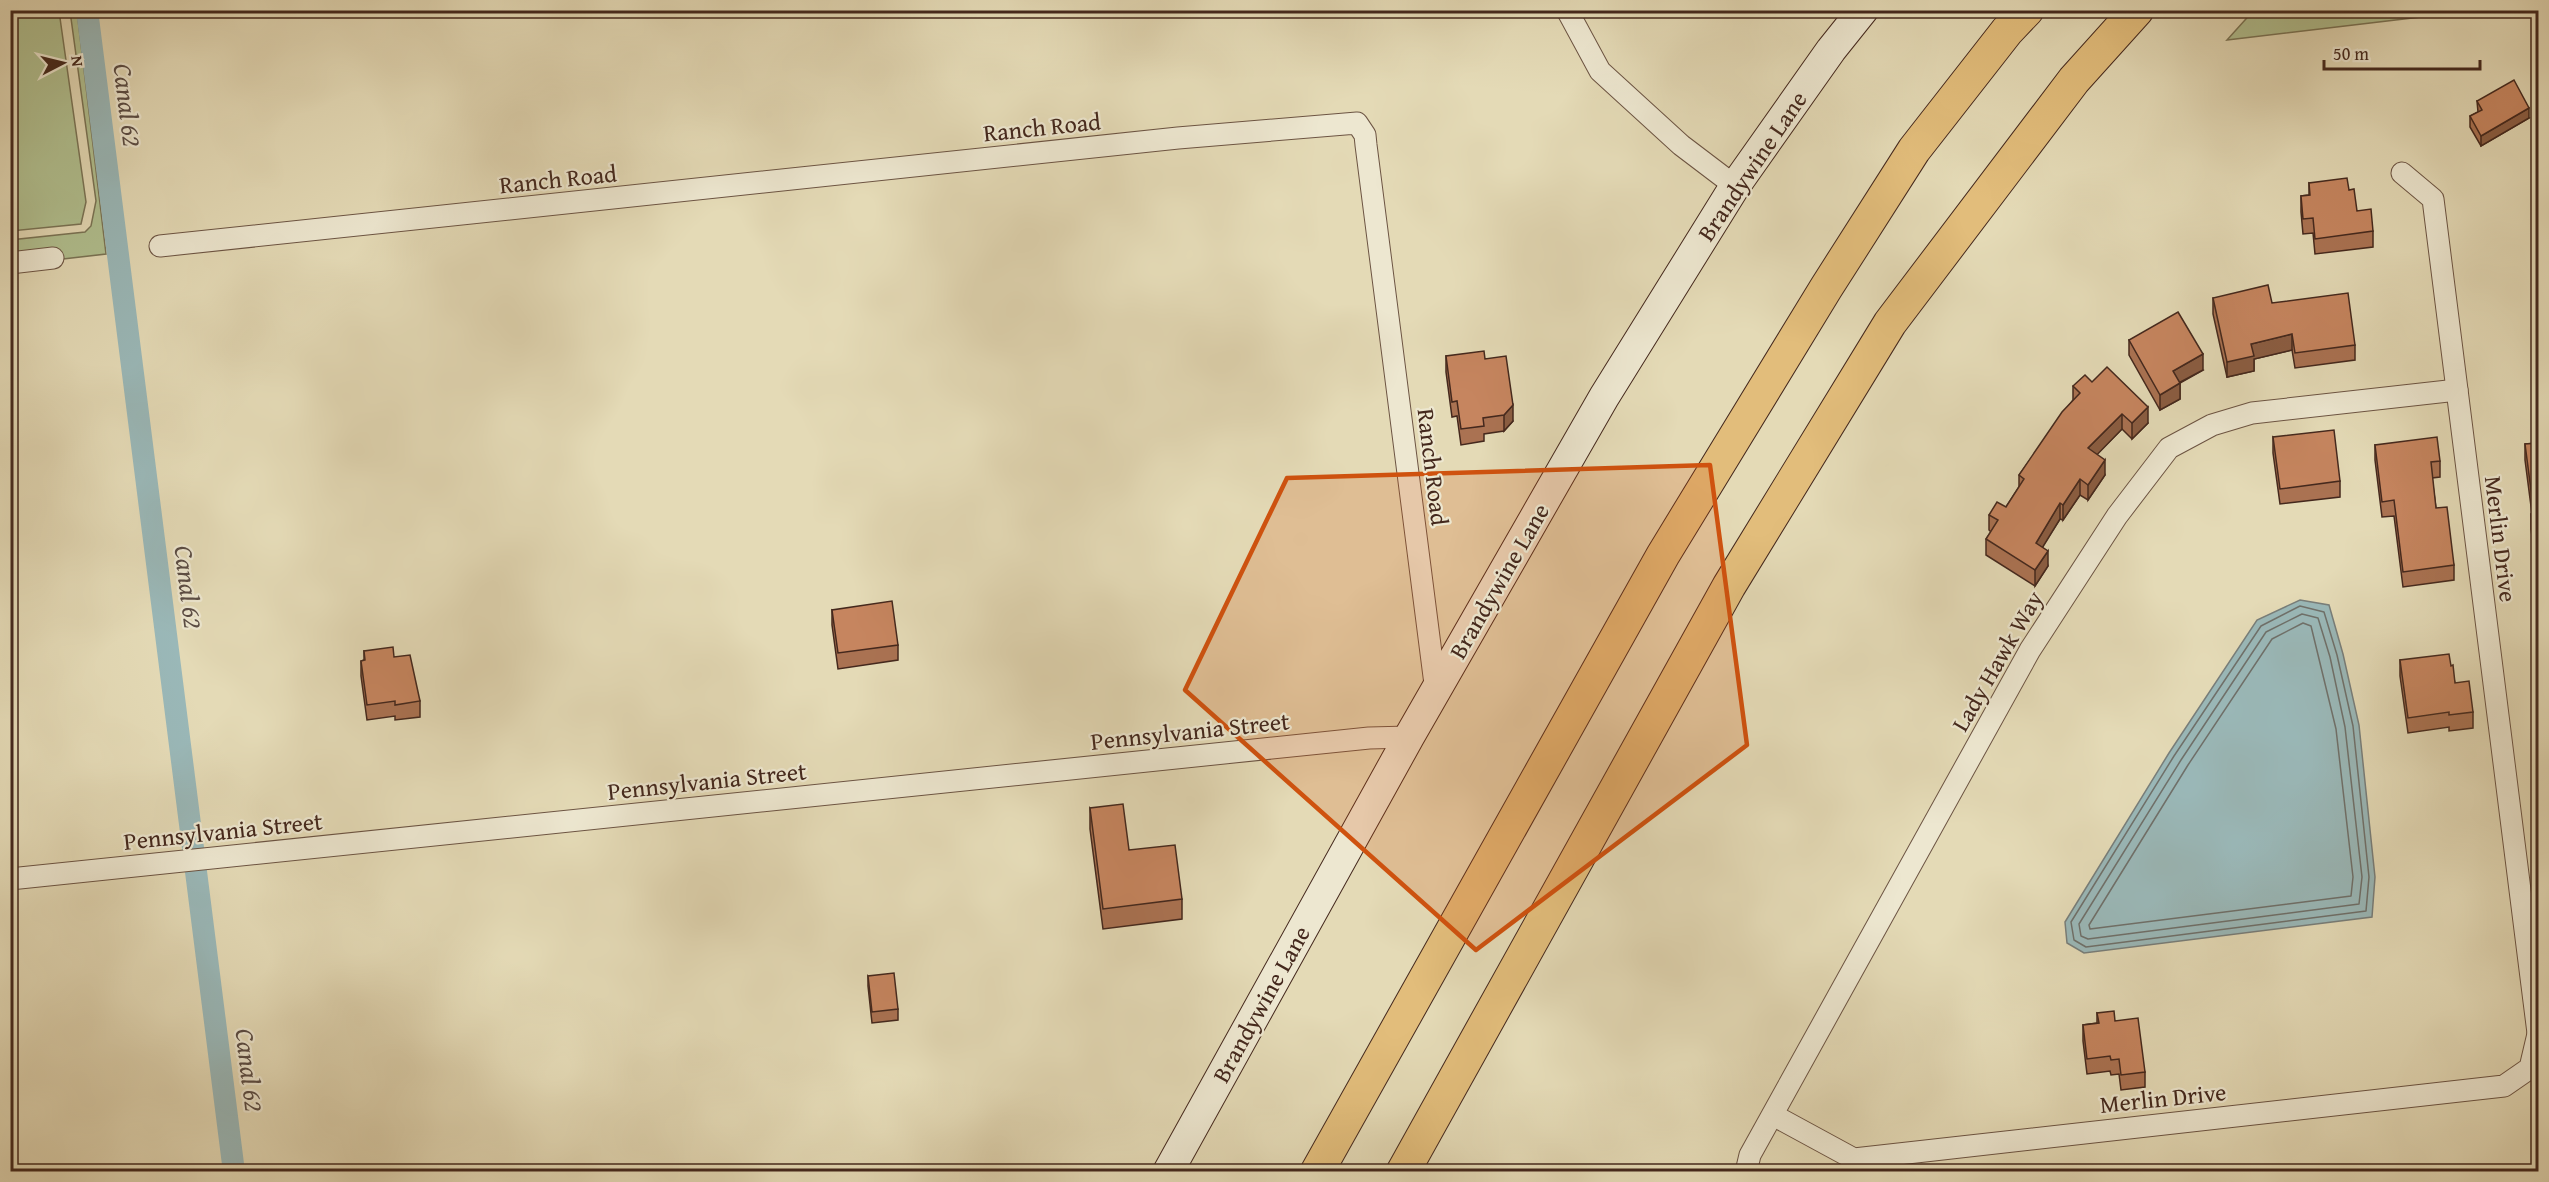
<svg xmlns="http://www.w3.org/2000/svg" width="2549" height="1182" viewBox="0 0 2549 1182" font-family="'Gentium Book Plus',serif">
<style>
.green{fill:#b1c090;stroke:#7a7456;stroke-width:1.5}
.water{fill:#9ab8b8;stroke:#787e7a;stroke-width:1.5}
.lines{fill:none;stroke-linecap:round;stroke-linejoin:round}
.shore{stroke:#6f706a;stroke-width:1.5}
.canal{stroke:#9ab8b8;stroke-width:22}
.street-casing{stroke:#6c5443;stroke-width:23}
.secondary-casing{stroke:#44281d;stroke-width:32}
.highway-casing{stroke:#44281d;stroke-width:35}
.street{stroke:#ede7d0;stroke-width:21}
.secondary{stroke:#ede7d0;stroke-width:30}
.highway{stroke:#e2bd7b;stroke-width:33}
.wall{fill:#aa7252;stroke:#44281d;stroke-width:1.5}
.shaded-wall{fill:#8b5d42;stroke:#44281d;stroke-width:1.5}
.building{fill:#c6855f;stroke:#44281d;stroke-width:1.5}
.marked{fill:#cf520f;fill-opacity:0.2;stroke:#cf520f;stroke-width:4.5;stroke-linejoin:round}
.labels{text-anchor:middle;dominant-baseline:central;stroke-width:4.5;stroke-linejoin:round;paint-order:stroke}
.street-label{font-size:24px;fill:#44281d;stroke:#ede7d0}
.water-label{font-size:26px;font-style:italic;fill:#5a4c44;stroke:#ede7d0}
</style>
<rect width="100%" height="100%" fill="#e4dab6"/>
<filter id="stains"><feTurbulence type="fractalNoise" baseFrequency=".00333" numOctaves="4"/><feColorMatrix values="0 0 0 0 .2 0 0 0 0 .09 0 0 0 0 .02 0 0 0 .5 -.17"/></filter>
<radialGradient id="worn" r=".72"><stop offset=".6" stop-color="#630" stop-opacity="0"/><stop offset="1" stop-color="#630" stop-opacity=".3"/></radialGradient>
<g class="green">
<path d="M2254,10h217v1l-244,29z"/>
<path d="M10,11h49l27,191 -5,22 -70,7z"/>
<path d="M70,11h7l29,243 -95,11 -1,-25 75,-8 6,-6 5,-25z"/>
</g>
<path class="water" d="M2300,600l29,5 14,49 16,71 16,152 -3,40 -288,36 -17,-10 -2,-21 104,-169 88,-133z"/>
<g class="lines">
<g class="shore">
<path d="M2300,606l24,6 13,43 16,71 16,151 -3,34 -280,36 -12,-7 -3,-18 103,-166 87,-130z"/>
<path d="M2302,614l16,4 12,39 15,70 17,150 -3,27 -271,35 -7,-3 -2,-12 102,-164 85,-128z"/>
<path d="M2303,623l8,3 25,103 17,148 -2,19 -261,33 -1,-4 99,-160 84,-126z"/>
</g>
<path class="canal" d="M87,10l147,1162"/>
<g class="street-casing">
<g id="street">
<path d="M1567,10l33,61 81,74 54,41"/>
<path d="M2402,173l31,26 105,834"/>
<path d="M160,246l1018,-108 179,-15 8,12 1,10 70,547"/>
<path d="M10,263l43,-5"/>
<path d="M10,879l1359,-141 40,-1"/>
<path d="M1773,1115l81,44 650,-73 26,-18 8,-34"/>
<path d="M1746,1172l4,-17 280,-505 87,-134 52,-68 43,-23 40,-12 205,-23"/>
</g>
</g>
<g class="secondary-casing">
<path id="secondary" d="M1168,1172l241,-435 195,-340 131,-211 96,-136 32,-40"/>
</g>
<g class="highway-casing">
<g id="highway">
<path d="M1317,1172l346,-617 163,-267 88,-138 93,-119 20,-21"/>
<path d="M1403,1172l326,-586 161,-263 184,-243 63,-70"/>
</g>
</g>
<use href="#street" class="street"/>
<use href="#secondary" class="secondary"/>
<use href="#highway" class="highway"/>
</g>
<g class="wall">
<path d="M2477,101l52,17 -48,28 -11,-19v-11l8,-4z"/>
<path d="M2309,183l48,28 16,20v16l-58,7 -2,-21 -10,1 -2,-22v-16l8,-1z"/>
<path d="M2213,298l59,5 83,42v15l-60,8 -3,-18 -38,9v12l-27,6 -14,-63z"/>
<path d="M2129,340l74,30 -23,13v16l-20,11 -31,-55z"/>
<path d="M1446,356l39,3 28,62 -9,10 -20,3v7l-23,4 -4,-29 -5,1 -6,-45z"/>
<path d="M2092,382l56,41 -16,16 -10,-10 -25,25 8,21 -17,25 -8,-5 -17,25 -3,-1 -18,28 6,19 -13,20 -49,-31v-16l5,-7 -2,-2v-15l17,-8 13,-20v-12l54,-75v-14z"/>
<path d="M2273,437l67,44v16l-60,7 -7,-51z"/>
<path d="M2538,443v116h-3l-4,-30v-15h1l-7,-54v-16z"/>
<path d="M2375,445l65,16v16l-8,1 4,30 18,57v15l-51,7 -9,-71 -12,1 -7,-57z"/>
<path d="M832,610l66,35v15l-60,9 -6,-44z"/>
<path d="M364,651l30,6 26,44v16l-25,3v-4l-28,4 -6,-44v-15l3,-1z"/>
<path d="M2400,660l51,6 4,17 18,29v16l-24,3v-4l-41,6 -8,-57z"/>
<path d="M1090,808l39,42 53,49v20l-79,10 -13,-100z"/>
<path d="M868,976l30,33v11l-26,3 -4,-37z"/>
<path d="M2097,1013l18,8 30,51v15l-24,3 -2,-16 -8,1 -1,-4 -23,3 -4,-33v-16l14,-2z"/>
</g>
<g class="shaded-wall">
<path d="M2529,108v10l-48,28v-10z"/>
<path d="M2292,334v16l-38,9v12l-27,6v-15l24,-18z"/>
<path d="M2203,354v16l-30,16v-15z"/>
<path d="M2180,383v16l-20,11v-15z"/>
<path d="M1513,405v16l-9,10v-16z"/>
<path d="M2148,407v16l-16,16v-16z"/>
<path d="M2122,414v15l-34,35v-16z"/>
<path d="M2105,460v15l-17,25v-15z"/>
<path d="M2080,479v16l-17,25v-15z"/>
<path d="M2060,503v16l-24,39v-15z"/>
<path d="M2048,551v15l-13,20v-16z"/>
</g>
<g class="building">
<path d="M2514,80l15,28 -48,28 -11,-20 12,-6 -5,-9z"/>
<path d="M2347,178l2,12 5,-1 3,22 14,-2 2,22 -58,8 -2,-21 -10,1 -2,-23 9,-1 -1,-12z"/>
<path d="M2268,285l4,18 76,-10 7,52 -60,8 -3,-19 -41,10 3,12 -27,6 -14,-64z"/>
<path d="M2178,312l25,42 -30,17 7,12 -20,12 -31,-55z"/>
<path d="M1484,351l1,8 21,-3 7,49 -9,10 -21,3 1,8 -23,3 -4,-28 -5,1 -6,-46z"/>
<path d="M2107,367l41,40 -16,16 -10,-9 -34,34 17,12 -17,25 -8,-6 -17,26 -3,-2 -24,40 12,8 -13,19 -49,-31 12,-19 -9,-5 8,-13 9,5 18,-28 -5,-4 43,-63 18,-19 -7,-7 12,-11 7,7z"/>
<path d="M2334,430l6,51 -60,8 -7,-52z"/>
<path d="M2437,437l3,24 -9,1 5,46 11,-1 7,58 -51,7 -9,-72 -12,2 -7,-57z"/>
<path d="M2538,443v100l-3,1 -4,-30 3,-1 -9,-69z"/>
<path d="M892,601l6,44 -60,8 -6,-43z"/>
<path d="M393,647l1,10 16,-2 10,46 -25,4v-4l-28,4 -6,-44 4,-1 -1,-9z"/>
<path d="M2449,654l2,12 2,-1 2,18 14,-2 4,31 -24,3v-3l-41,6 -8,-58z"/>
<path d="M1123,804l6,46 46,-5 7,54 -79,10 -13,-101z"/>
<path d="M894,973l4,36 -26,3 -4,-36z"/>
<path d="M2114,1011l1,10 23,-3 7,54 -24,3 -2,-16 -8,1 -1,-4 -23,3 -4,-34 16,-2 -2,-10z"/>
</g>
<path class="marked" d="M1710,465l37,280 -271,205 -291,-260 102,-212z"/>
<g class="labels">
<g class="street-label">
<text transform="translate(1042 127) rotate(-6)">Ranch Road</text>
<text transform="translate(1752 166) rotate(-56)">Brandywine Lane</text>
<text transform="translate(558 179) rotate(-6)">Ranch Road</text>
<text transform="translate(1433 467) rotate(83)">Ranch Road</text>
<text transform="translate(2501 539) rotate(83)">Merlin Drive</text>
<text transform="translate(1499 581) rotate(-60)">Brandywine Lane</text>
<text transform="translate(1997 661) rotate(-60)">Lady Hawk Way</text>
<text transform="translate(1190 731) rotate(-6)">Pennsylvania Street</text>
<text transform="translate(707 781) rotate(-6)">Pennsylvania Street</text>
<text transform="translate(223 831) rotate(-6)">Pennsylvania Street</text>
<text transform="translate(1261 1004) rotate(-61)">Brandywine Lane</text>
<text transform="translate(2163 1098) rotate(-6)">Merlin Drive</text>
</g>
<g class="water-label">
<text transform="translate(128 105) rotate(83)">Canal 62</text>
<text transform="translate(189 587) rotate(83)">Canal 62</text>
<text transform="translate(250 1070) rotate(83)">Canal 62</text>
</g>
</g>
<rect width="2549" height="1182" fill="none" stroke="#e4dab6" stroke-width="36"/>
<rect x="12" y="12" width="2525" height="1158" fill="none" stroke="#44281d" stroke-width="3"/>
<rect x="18" y="18" width="2513" height="1146" fill="none" stroke="#44281d" stroke-width="1.5"/>
<g transform="translate(63 63) rotate(83)" stroke="#ede7d0" stroke-width="4.5" paint-order="stroke">
<path d="M0-4.5L10 22L0 15L-10 22Z" fill="#44281d"/>
<text y="-9" font-size="16" font-weight="bold" text-anchor="middle" fill="#44281d">N</text>
</g>
<path d="M2324 60v9h156v-9" fill="none" stroke="#44281d" stroke-width="3"/>
<text x="2333" y="60" font-size="18" fill="#44281d" stroke="#ede7d0" stroke-width="4.5" paint-order="stroke">50 m</text>
<rect width="100%" height="100%" filter="url(#stains)"/>
<rect width="100%" height="100%" fill="url(#worn)"/>
</svg>
